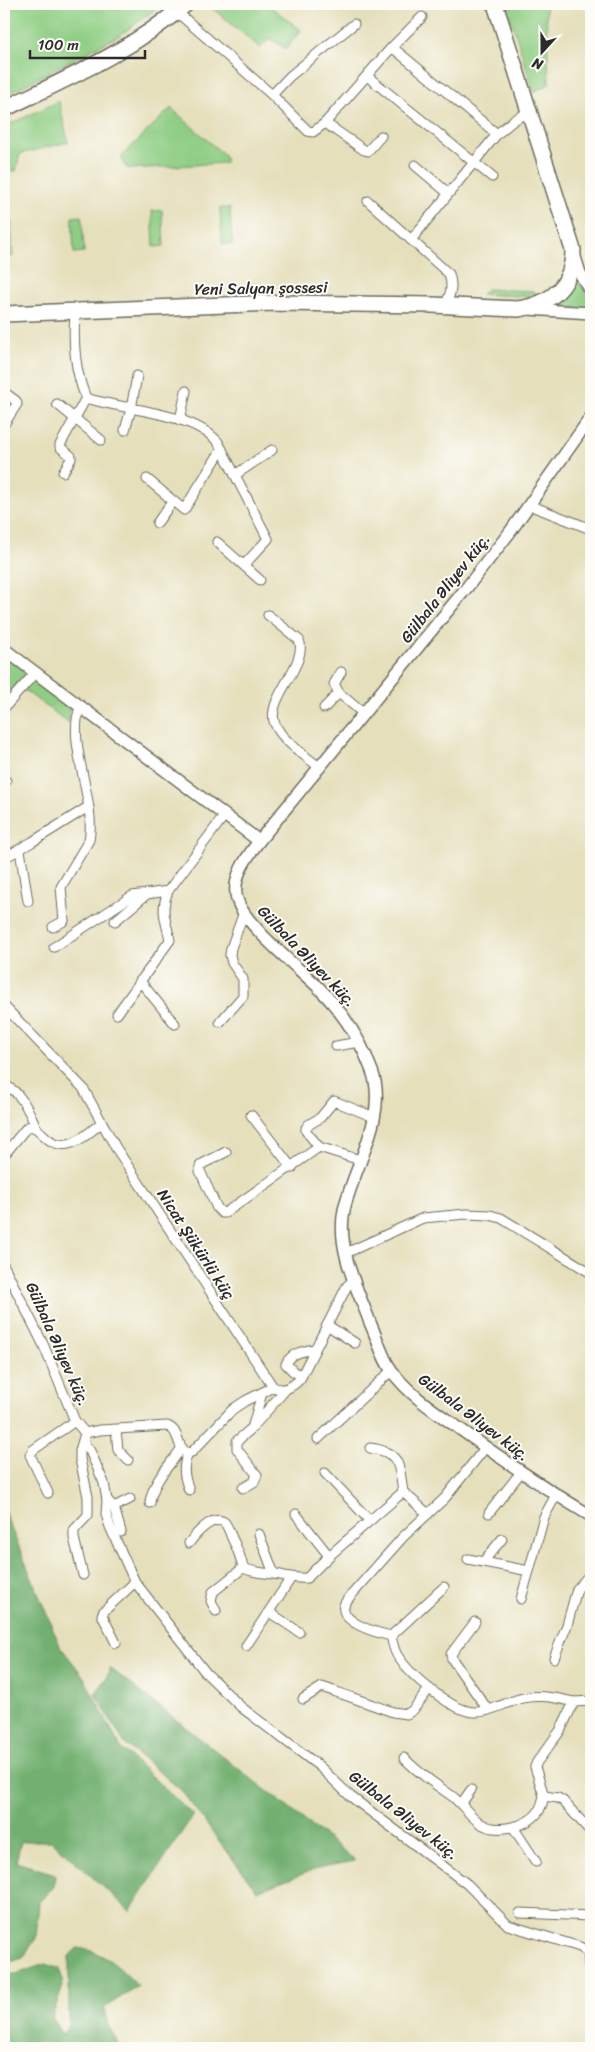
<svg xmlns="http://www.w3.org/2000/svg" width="595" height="2052" viewBox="0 0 595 2052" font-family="Sriracha,sans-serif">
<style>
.green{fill:#8ecd83;stroke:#5c7c57}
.forest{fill:#72b071;stroke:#4e6e4e}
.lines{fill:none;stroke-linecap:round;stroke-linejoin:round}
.minor-casing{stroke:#6c6a5d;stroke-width:11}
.tertiary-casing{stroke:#6c6a5d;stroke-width:14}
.trunk-casing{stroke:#6c6a5d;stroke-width:18}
.minor{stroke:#fff;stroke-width:9}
.tertiary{stroke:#fff;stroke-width:11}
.trunk{stroke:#fff;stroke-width:15}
.labels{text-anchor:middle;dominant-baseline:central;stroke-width:4;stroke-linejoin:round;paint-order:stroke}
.street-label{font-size:16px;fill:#2b2b2b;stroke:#fdfcf7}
</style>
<rect width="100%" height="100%" fill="#fdfcf7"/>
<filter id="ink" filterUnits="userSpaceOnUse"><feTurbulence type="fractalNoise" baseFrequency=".02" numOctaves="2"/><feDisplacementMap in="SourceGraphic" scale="10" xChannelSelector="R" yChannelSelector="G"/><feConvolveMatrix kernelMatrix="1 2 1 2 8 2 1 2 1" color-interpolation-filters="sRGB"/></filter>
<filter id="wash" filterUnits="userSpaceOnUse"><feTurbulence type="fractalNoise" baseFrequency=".0096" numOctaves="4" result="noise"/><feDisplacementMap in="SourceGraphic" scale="20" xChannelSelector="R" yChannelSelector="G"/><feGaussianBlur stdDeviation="1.12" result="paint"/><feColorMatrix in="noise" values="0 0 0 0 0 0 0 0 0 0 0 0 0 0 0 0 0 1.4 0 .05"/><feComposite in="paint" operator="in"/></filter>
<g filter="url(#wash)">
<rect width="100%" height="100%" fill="#e5dfbb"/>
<g class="green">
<path d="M4,4h159l-43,31 -116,61z"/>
<path d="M213,4h54l34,26 -15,19 -16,-11 -10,10 -49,-41z"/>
<path d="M506,4h40l3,80 -15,8z"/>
<path d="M59,101l9,41 -48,12 -4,17 -12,1v-45z"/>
<path d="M171,108l53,47 2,6 -3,2 -92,6c-8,-2 -8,-6 -9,-13z"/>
<path d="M220,208h10l2,36h-10z"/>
<path d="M162,210l2,36 -10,1 -2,-36z"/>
<path d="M82,216l2,36 -10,1 -2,-36z"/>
<path d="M4,221h7l2,36h-9z"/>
<path d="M576,274c4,11 15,25 15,35l-41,-3z"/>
<path d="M486,289l47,2 5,6 -57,-3z"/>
<path d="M5,656l22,17 -19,20 -4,-3z"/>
<path d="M34,679l35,26v18l-45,-33z"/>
</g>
<g class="forest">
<path d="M4,1511l56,135 23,30 38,72 72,67 -63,96 -78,-70h-31l-5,21 39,12 -1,13 -15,15 -3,36 -13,20 -19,6z"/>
<path d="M110,1668l245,192v1l-33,6 -65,24 -77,-102 -55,-45 -30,-50 11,-15z"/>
<path d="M77,1948c27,3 43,20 61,38l-34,22 6,20 10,20h-116v-74h12l29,-10 15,5 3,17 -11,31 10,18 7,-12v-67z"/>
</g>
</g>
<g filter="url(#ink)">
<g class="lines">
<g class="minor-casing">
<g id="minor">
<path d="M177,12l95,83 36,36 5,1 12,-9 67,-76 30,-30"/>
<path d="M392,47l105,87"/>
<path d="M367,76l125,101"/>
<path d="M272,95l18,-19 64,-52"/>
<path d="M325,123l39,27 4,1 13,-15"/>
<path d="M415,165l33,28"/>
<path d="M368,201l81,73c4,12 2,20 -4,31"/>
<path d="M411,240l86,-106 17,-14 15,-8"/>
<path d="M75,312c-2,29 -1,58 11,86 38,12 106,14 132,44l50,97 -24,26"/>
<path d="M4,392l12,9 1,3 -13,20"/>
<path d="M57,404l44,36"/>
<path d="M180,420l6,-29"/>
<path d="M125,430l6,-21 6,-33"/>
<path d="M63,472l8,-13v-3l-11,-9v-2l26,-47"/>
<path d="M235,475l37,-25"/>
<path d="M147,479l37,31 38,-61"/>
<path d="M529,505l62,24"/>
<path d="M157,523l15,-21"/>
<path d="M217,542l43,38"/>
<path d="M268,615l31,25c10,24 -35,60 -24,84 8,18 30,31 45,44"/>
<path d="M341,672l-7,12 5,9 25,21"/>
<path d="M4,708l31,-35"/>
<path d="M324,708l15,-15"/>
<path d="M4,780l2,1"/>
<path d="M20,850l8,51"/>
<path d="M4,858l28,-16 56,-35"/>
<path d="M115,921l32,-27 21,-3"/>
<path d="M53,927l11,-6 -3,-34 28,-47c8,-38 -23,-98 -9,-132"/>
<path d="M54,947l78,-51 15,-2"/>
<path d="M140,981l35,43"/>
<path d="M4,1006l79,82 33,60 157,239c12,5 19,0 27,-8l47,-93 7,-6"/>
<path d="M117,1014l53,-74c-4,-20 -10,-28 -2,-49l56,-75"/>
<path d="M220,1022l23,-26v-17l-11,-16 -2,-8 1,-7 13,-36"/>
<path d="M336,1046l23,-4"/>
<path d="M4,1085c16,5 26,28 32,42"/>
<path d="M251,1115l41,53"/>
<path d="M319,1147l-13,-16v-3l2,-3 12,-7 14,-17 40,16"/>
<path d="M226,1152l-22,11 -4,3v5l17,37 5,5h3l94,-66 41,13"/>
<path d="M4,1155l23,-28c14,-4 18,21 41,17 12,-2 24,-14 33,-21"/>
<path d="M346,1253l77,-35 43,-4 24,1 11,3 90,55"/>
<path d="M4,1266l39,78 32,77 10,12"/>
<path d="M327,1325l28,18"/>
<path d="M302,1375l-8,-3 -8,-8c5,-11 17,-13 28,-15"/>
<path d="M253,1425l9,-32"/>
<path d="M116,1430l2,20 10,10"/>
<path d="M318,1439l73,-68"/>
<path d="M84,1443l6,8 14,32 3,17 -1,14 4,13 25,55 71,91 35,34 78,59 31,30 117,88 41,41 72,22 8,5"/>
<path d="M370,1448c31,4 29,18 33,44l25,22"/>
<path d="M485,1448l-40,50 -42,39 -56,63c-16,21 31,33 44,36 2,8 3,16 8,22 12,18 55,55 77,54 13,0 25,-7 37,-11 20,-8 41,-4 61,1"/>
<path d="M188,1453c-6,14 -4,24 1,37"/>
<path d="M325,1473l45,48"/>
<path d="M243,1488l11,-6 3,-7 -20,-26v-8l15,-13 34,-39"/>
<path d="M48,1493l-18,-38 3,-5 42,-29"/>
<path d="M107,1500l7,7 7,25"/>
<path d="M150,1503c2,-21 20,-38 31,-54"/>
<path d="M114,1507l16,-8"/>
<path d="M489,1513l32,-41"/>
<path d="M296,1514l33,42"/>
<path d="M259,1534l15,40"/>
<path d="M189,1543c6,-8 24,-30 36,-20 3,4 5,10 7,15 5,10 9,19 11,30 12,5 20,5 32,6 11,2 21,5 32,4l22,-22 74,-64"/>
<path d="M468,1559l61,12 15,-54 12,-22"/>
<path d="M483,1562l19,-23"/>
<path d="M83,1575l-9,-37v-8l14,-15v-18l-8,-38v-8l5,-18 15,-3 67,-4c14,5 8,21 21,27l4,-1 41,-43 12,-8 28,-14"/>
<path d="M521,1599l8,-28"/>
<path d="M216,1611l-5,-10 2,-9 30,-24"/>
<path d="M269,1612l30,20"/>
<path d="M475,1622l-24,32 1,5 36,51"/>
<path d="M391,1636l53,-49"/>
<path d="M116,1643l-14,-28 2,-4 31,-29"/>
<path d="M246,1646l45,-68"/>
<path d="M554,1658l13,-33 10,-36 14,-16"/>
<path d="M303,1699l19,-12 71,25 14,2 6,-4 16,-21"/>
<path d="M591,1701l-17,1 -14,29 -23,31 -2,5 9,29 14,2 5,3 28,31"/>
<path d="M404,1758c14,15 31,26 48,38 10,8 17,19 28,27 16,11 48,4 59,-12 2,-4 4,-10 5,-15"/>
<path d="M461,1804l10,-14"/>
<path d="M513,1827l23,35"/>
<path d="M520,1913l71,3"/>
<path d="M588,1952l2,22"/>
</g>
</g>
<g class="tertiary-casing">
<g id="tertiary">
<path d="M574,254l6,19 11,20"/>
<path d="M528,309l63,4"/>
<path d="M591,417l-81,115 -42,54 -209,255c-12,16 -28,37 -22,58 7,26 63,70 83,90 23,24 41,51 52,82 17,44 -19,97 -28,139 -8,39 14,80 27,115 7,15 11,33 21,46 17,24 44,41 68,58 43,31 86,60 131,87"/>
<path d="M4,649l255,192"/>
</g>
</g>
<g class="trunk-casing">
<g id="trunk">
<path d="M4,109c66,-32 125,-57 182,-105"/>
<path d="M4,314l271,-11 157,2 86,4c34,-5 55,-24 55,-59l-78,-246"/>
</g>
</g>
<use href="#minor" class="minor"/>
<use href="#tertiary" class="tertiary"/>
<use href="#trunk" class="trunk"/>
</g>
</g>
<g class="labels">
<g class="street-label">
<text transform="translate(261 288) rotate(-1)">Yeni Salyan şossesi</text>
<text transform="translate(445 588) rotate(-52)">Gülbala Əliyev küç.</text>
<text transform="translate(307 956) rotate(46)">Gülbala Əliyev küç.</text>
<text transform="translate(196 1244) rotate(57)">Nicat Şükürlü küç</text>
<text transform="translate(58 1344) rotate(66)">Gülbala Əliyev küç.</text>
<text transform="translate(474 1417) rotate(37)">Gülbala Əliyev küç.</text>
<text transform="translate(404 1815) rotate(38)">Gülbala Əliyev küç.</text>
</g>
</g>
<rect width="595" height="2052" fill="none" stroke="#fdfcf7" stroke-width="20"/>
<g transform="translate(542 52) rotate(201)" stroke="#fdfcf7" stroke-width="4" paint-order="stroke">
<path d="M0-4L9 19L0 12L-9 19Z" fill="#2b2b2b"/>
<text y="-8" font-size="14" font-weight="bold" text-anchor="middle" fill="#2b2b2b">N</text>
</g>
<path d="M30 50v8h115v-8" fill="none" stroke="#2b2b2b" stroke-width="2.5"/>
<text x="38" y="50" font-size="15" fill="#2b2b2b" stroke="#fdfcf7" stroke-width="4" paint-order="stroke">100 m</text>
</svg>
